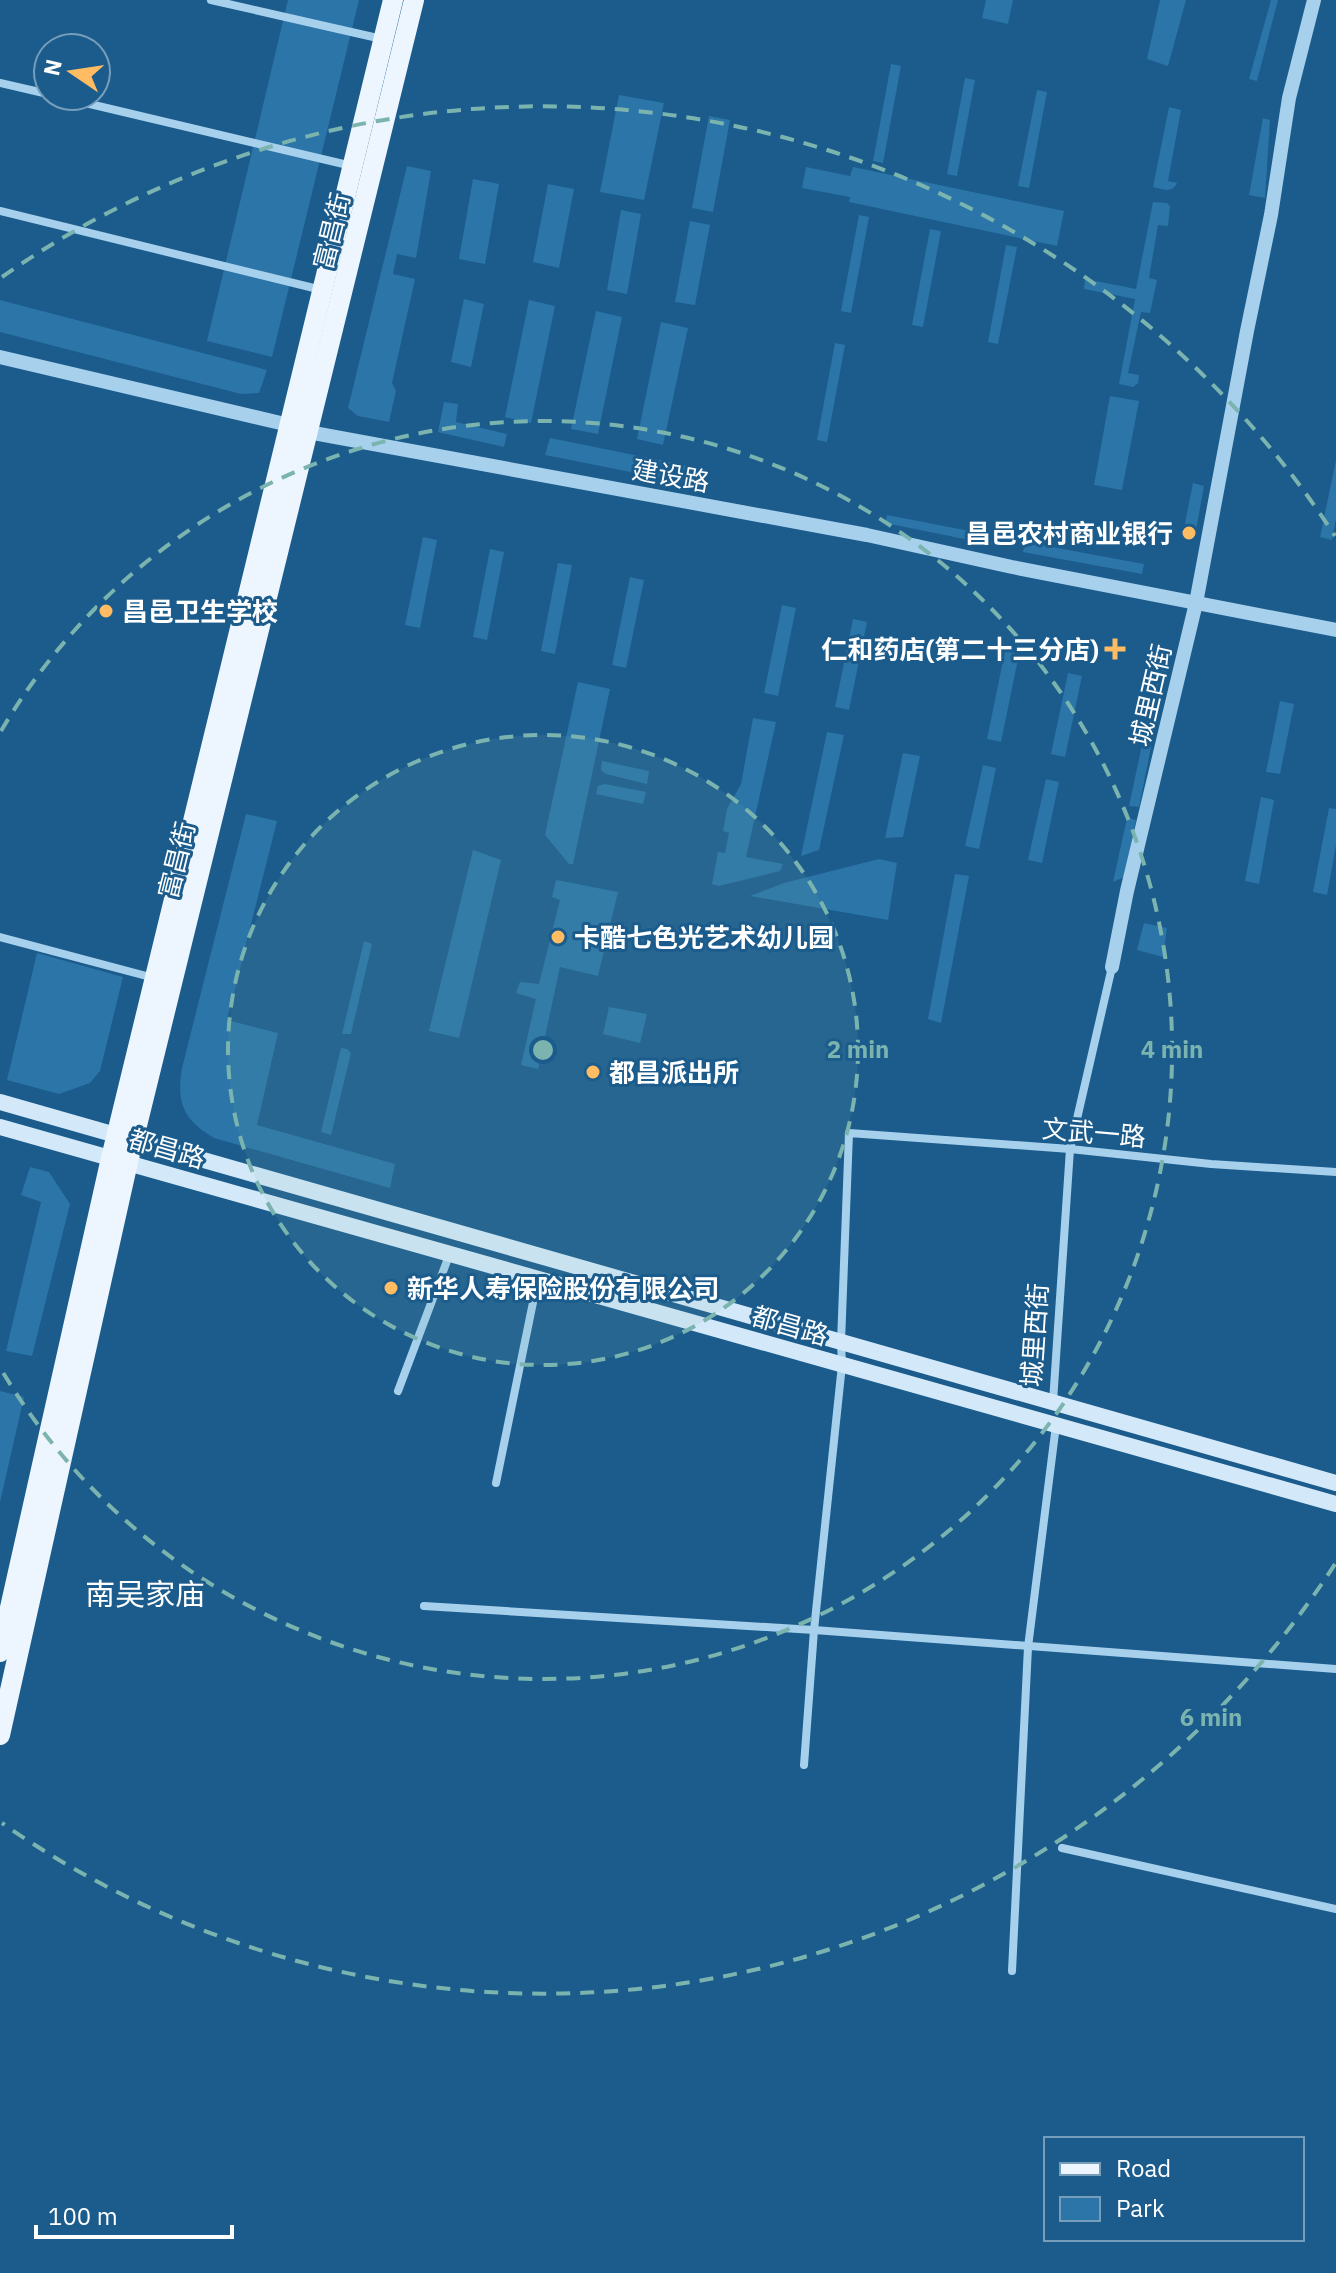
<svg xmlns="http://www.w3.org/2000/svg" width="1336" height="2273" viewBox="0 0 1336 2273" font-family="'IBM Plex Sans','Noto Sans SC',sans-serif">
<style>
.green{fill:#2b75a8}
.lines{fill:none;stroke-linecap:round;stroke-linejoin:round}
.minor{stroke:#a7d0ed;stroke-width:8}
.tertiary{stroke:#a7d0ed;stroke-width:14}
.secondary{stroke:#d3e9fa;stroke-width:16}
.primary{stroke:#edf6ff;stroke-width:20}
.ring{fill:none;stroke:#7bb4af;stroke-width:4;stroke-dasharray:14 10}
.poi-dot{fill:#ffbc63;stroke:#1b5c8c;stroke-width:3}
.labels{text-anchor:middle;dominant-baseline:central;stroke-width:6;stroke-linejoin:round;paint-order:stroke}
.street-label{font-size:26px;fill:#fff;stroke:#1b5c8c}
.poi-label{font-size:26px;font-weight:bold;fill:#fff;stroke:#1b5c8c;text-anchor:start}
.quarter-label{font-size:30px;fill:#fff;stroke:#1b5c8c}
.centre{fill:#7bb4af;stroke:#1b5c8c;stroke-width:4}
.ring-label{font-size:24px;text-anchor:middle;font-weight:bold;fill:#7bb4af;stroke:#1b5c8c;stroke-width:6;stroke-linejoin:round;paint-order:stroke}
</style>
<rect width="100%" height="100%" fill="#1b5c8c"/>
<g class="green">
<path d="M288,0h71l-87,357 -65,-16z"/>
<path d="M986,0h27l-5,24 -26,-6z"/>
<path d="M1160,0h26l-18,66 -21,-7z"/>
<path d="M1271,0h7l-21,81 -8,-2z"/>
<path d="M891,64l10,2 -18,97 -10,-2z"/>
<path d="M965,78l10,2 -18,96 -10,-2z"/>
<path d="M1037,90l10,2 -18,96 -11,-2z"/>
<path d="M619,95l45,8 -20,97 -44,-8z"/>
<path d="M1169,107l12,3 -13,71 9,2c-5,11 -15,6 -24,4z"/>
<path d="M709,116l21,4 -17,92 -21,-4z"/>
<path d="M1263,118l7,2 -5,78 -16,-3z"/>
<path d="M407,166l24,5 -15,87 -19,-4 -4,20 22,5 -23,104 4,8 -7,31 -31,-6 -10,-8z"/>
<path d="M806,167l44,9 3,-9 211,44 -7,35 -208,-44 1,-5 -48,-9z"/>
<path d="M473,179l26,5 -14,80 -26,-5z"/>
<path d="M548,184l26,5 -15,79 -26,-6z"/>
<path d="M1153,202l14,1 3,3 -2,20 -10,-1 -9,53 8,2 -7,33 -9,-1 -13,61 11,2 -1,8 -5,4 -14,-3 16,-85 -51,-10 1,-10 51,10z"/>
<path d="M621,210l20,4 -14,80 -20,-4z"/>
<path d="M859,215l10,2 -18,96 -10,-2z"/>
<path d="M690,221l20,4 -15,80 -20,-3z"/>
<path d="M930,229l11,2 -18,96 -11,-2z"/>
<path d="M1006,245l11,2 -19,97 -10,-2z"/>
<path d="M464,299l20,5 -13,63 -20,-5z"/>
<path d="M0,300l267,70 -8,23 -18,1 -241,-62z"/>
<path d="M529,300l26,6 -24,117 -26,-6z"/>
<path d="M596,311l26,6 -24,117 -27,-5z"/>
<path d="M661,322l27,6 -25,117 -26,-6z"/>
<path d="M835,343l10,2 -18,97 -10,-2z"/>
<path d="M1110,396l29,5 -17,89 -28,-5z"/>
<path d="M444,402l14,2 -2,18 51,12 -3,13 -66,-15z"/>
<path d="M550,438l144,29 -3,17 -146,-29z"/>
<path d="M1336,460v59l-4,21 -12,-3z"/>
<path d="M1193,483l11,3 -8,44 -12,-2z"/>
<path d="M887,515l119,23 -2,9 -119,-24z"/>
<path d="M423,537l14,3 -17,88 -15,-3z"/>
<path d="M1025,542l119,22 -2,10 -119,-22z"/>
<path d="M490,549l14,3 -17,88 -14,-3z"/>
<path d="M558,563l14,2 -17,89 -14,-3z"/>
<path d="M630,577l14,3 -18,88 -14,-3z"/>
<path d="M782,605l14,3 -18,88 -14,-3z"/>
<path d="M853,619l14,3 -18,88 -14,-3z"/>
<path d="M1005,651l14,3 -18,88 -14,-3z"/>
<path d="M1160,661l9,1 -16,71 -8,-2z"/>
<path d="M1068,673l14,3 -17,81 -14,-3z"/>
<path d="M578,682l32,7 -37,175h-4l-24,-29z"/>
<path d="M1280,701l14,3 -14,70 -14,-2z"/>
<path d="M753,718l23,4 -30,135 37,7 -3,7 -61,15 -7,-2 6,-32 7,1 4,-20 -6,-2 4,-22 14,-25z"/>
<path d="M827,732l17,3 -25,115 -18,6z"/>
<path d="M1142,745l9,2 -12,60 -10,-1z"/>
<path d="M903,753l17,3 -17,81 -18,1z"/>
<path d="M602,761l47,10 -2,13 -41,-10 -5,-4z"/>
<path d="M983,765l13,3 -17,81 -14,-3z"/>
<path d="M1046,779l13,3 -17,81 -14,-3z"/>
<path d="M605,784l41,8 -3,12 -47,-10 2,-8z"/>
<path d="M1261,797l13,3 -15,84 -14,-3z"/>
<path d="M1329,808l7,1v36l-9,50 -14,-3z"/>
<path d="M246,814l31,7 -50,199 51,13 -21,92 138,39 -5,24 -176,-50c-30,-18 -38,-34 -32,-70z"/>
<path d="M1127,818l9,2 -12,57 -11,5z"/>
<path d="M473,850l28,10 -42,178 -30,-7z"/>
<path d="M879,859l18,4 -9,57 -138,-24 34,-13z"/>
<path d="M955,874l14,2 -28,147 -13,-4z"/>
<path d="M556,880l62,12 -20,84 -38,-9 -22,102 -17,-4 15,-66 -20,-6 4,-11 19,2 21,-84 -8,-3z"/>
<path d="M1144,923l23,5 -4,29 -26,-7z"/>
<path d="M364,941l8,3 -21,90h-9z"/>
<path d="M37,953l86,24 -23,94 -10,12 -31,11 -52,-14z"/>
<path d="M609,1007l38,7 -7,29 -37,-9z"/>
<path d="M341,1048l6,1 4,4 -20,82 -10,-3z"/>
<path d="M30,1167l19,5 21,32 -38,152 -26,-5 35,-149 -20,-7z"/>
<path d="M0,1391l24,6 -24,105z"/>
</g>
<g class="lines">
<g class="minor">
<path d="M211,0l171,39"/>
<path d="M0,83l48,11"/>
<path d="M56,96l296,70"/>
<path d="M0,211l322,79"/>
<path d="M0,937l154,41"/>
<path d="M398,1391l52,-138"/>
<path d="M1053,1402l17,-253 42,-182"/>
<path d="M496,1483l42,-205"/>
<path d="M424,1606l390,24 522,39"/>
<path d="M804,1765l10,-135 28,-265 -1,-23 8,-209 221,16 141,15 125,8"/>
<path d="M1062,1848l274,61"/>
<path d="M1012,1971l16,-324 28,-222"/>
</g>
<g class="tertiary">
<path d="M0,357l289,68 19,7 559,103 145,32 324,63"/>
<path d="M1112,967l15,-76 69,-288 51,-272 24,-116 18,-117 25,-98"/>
</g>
<g class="secondary">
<path d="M0,1102l1336,381"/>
<path d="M0,1127l1336,377"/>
</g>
<g class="primary">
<path d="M0,1652l111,-494 282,-1158"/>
<path d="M0,1735l128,-573 286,-1162"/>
</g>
</g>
<circle cx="543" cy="1050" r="315" fill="#7bb4af" fill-opacity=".12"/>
<g class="ring">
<circle cx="543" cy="1050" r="315"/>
<path d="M1 731A629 629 0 1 1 1 1369"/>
<path d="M1335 1564A944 944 0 0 1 2 1823M2 277A944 944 0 0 1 1335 536"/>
</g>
<g class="poi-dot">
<circle cx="1189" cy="533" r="8"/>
<circle cx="106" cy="611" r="8"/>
<path d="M1111 637h8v8h8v8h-8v8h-8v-8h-8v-8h8z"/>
<circle cx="558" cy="937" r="8"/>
<circle cx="593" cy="1072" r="8"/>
<circle cx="391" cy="1288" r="8"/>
</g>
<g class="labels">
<g class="street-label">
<text transform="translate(331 231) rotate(-76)">富昌街</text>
<text transform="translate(671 475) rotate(10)">建设路</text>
<text transform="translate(1150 695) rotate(-77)">城里西街</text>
<text transform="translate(176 860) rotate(-76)">富昌街</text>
<text transform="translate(1094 1132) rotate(5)">文武一路</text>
<text transform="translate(167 1148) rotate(16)">都昌路</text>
<text transform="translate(790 1325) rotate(16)">都昌路</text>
<text transform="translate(1034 1335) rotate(-86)">城里西街</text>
</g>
<g class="poi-label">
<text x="1173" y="533" text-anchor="end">昌邑农村商业银行</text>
<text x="122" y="611">昌邑卫生学校</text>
<text x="1099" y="649" text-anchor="end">仁和药店(第二十三分店)</text>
<text x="574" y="937">卡酷七色光艺术幼儿园</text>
<text x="609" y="1072">都昌派出所</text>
<text x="407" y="1288">新华人寿保险股份有限公司</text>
</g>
<g class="quarter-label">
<text x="145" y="1593">南吴家庙</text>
</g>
</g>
<circle cx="543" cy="1050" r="12" class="centre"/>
<g class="ring-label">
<text x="858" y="1058">2 min</text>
<text x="1172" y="1058">4 min</text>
<text x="1211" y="1726">6 min</text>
</g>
<rect x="1044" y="2137" width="260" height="104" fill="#1b5c8c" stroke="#769dba" stroke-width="2"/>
<rect x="1060" y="2163" width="40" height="12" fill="#edf6ff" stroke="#769dba" stroke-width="2"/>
<text x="1116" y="2177" font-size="24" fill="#ffffff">Road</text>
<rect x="1060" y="2197" width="40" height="24" fill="#2b75a8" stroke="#769dba" stroke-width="2"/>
<text x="1116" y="2217" font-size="24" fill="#ffffff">Park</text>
<g transform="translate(72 72) rotate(283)"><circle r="38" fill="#1b5c8c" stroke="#769dba" stroke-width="2"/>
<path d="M0-6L14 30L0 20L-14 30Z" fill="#ffbc63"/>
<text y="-12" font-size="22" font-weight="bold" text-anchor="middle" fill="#ffffff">N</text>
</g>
<path d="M36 2225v12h196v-12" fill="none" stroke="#ffffff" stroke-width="4"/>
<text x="48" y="2225" font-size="24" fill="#ffffff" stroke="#1b5c8c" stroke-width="6" paint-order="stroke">100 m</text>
</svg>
